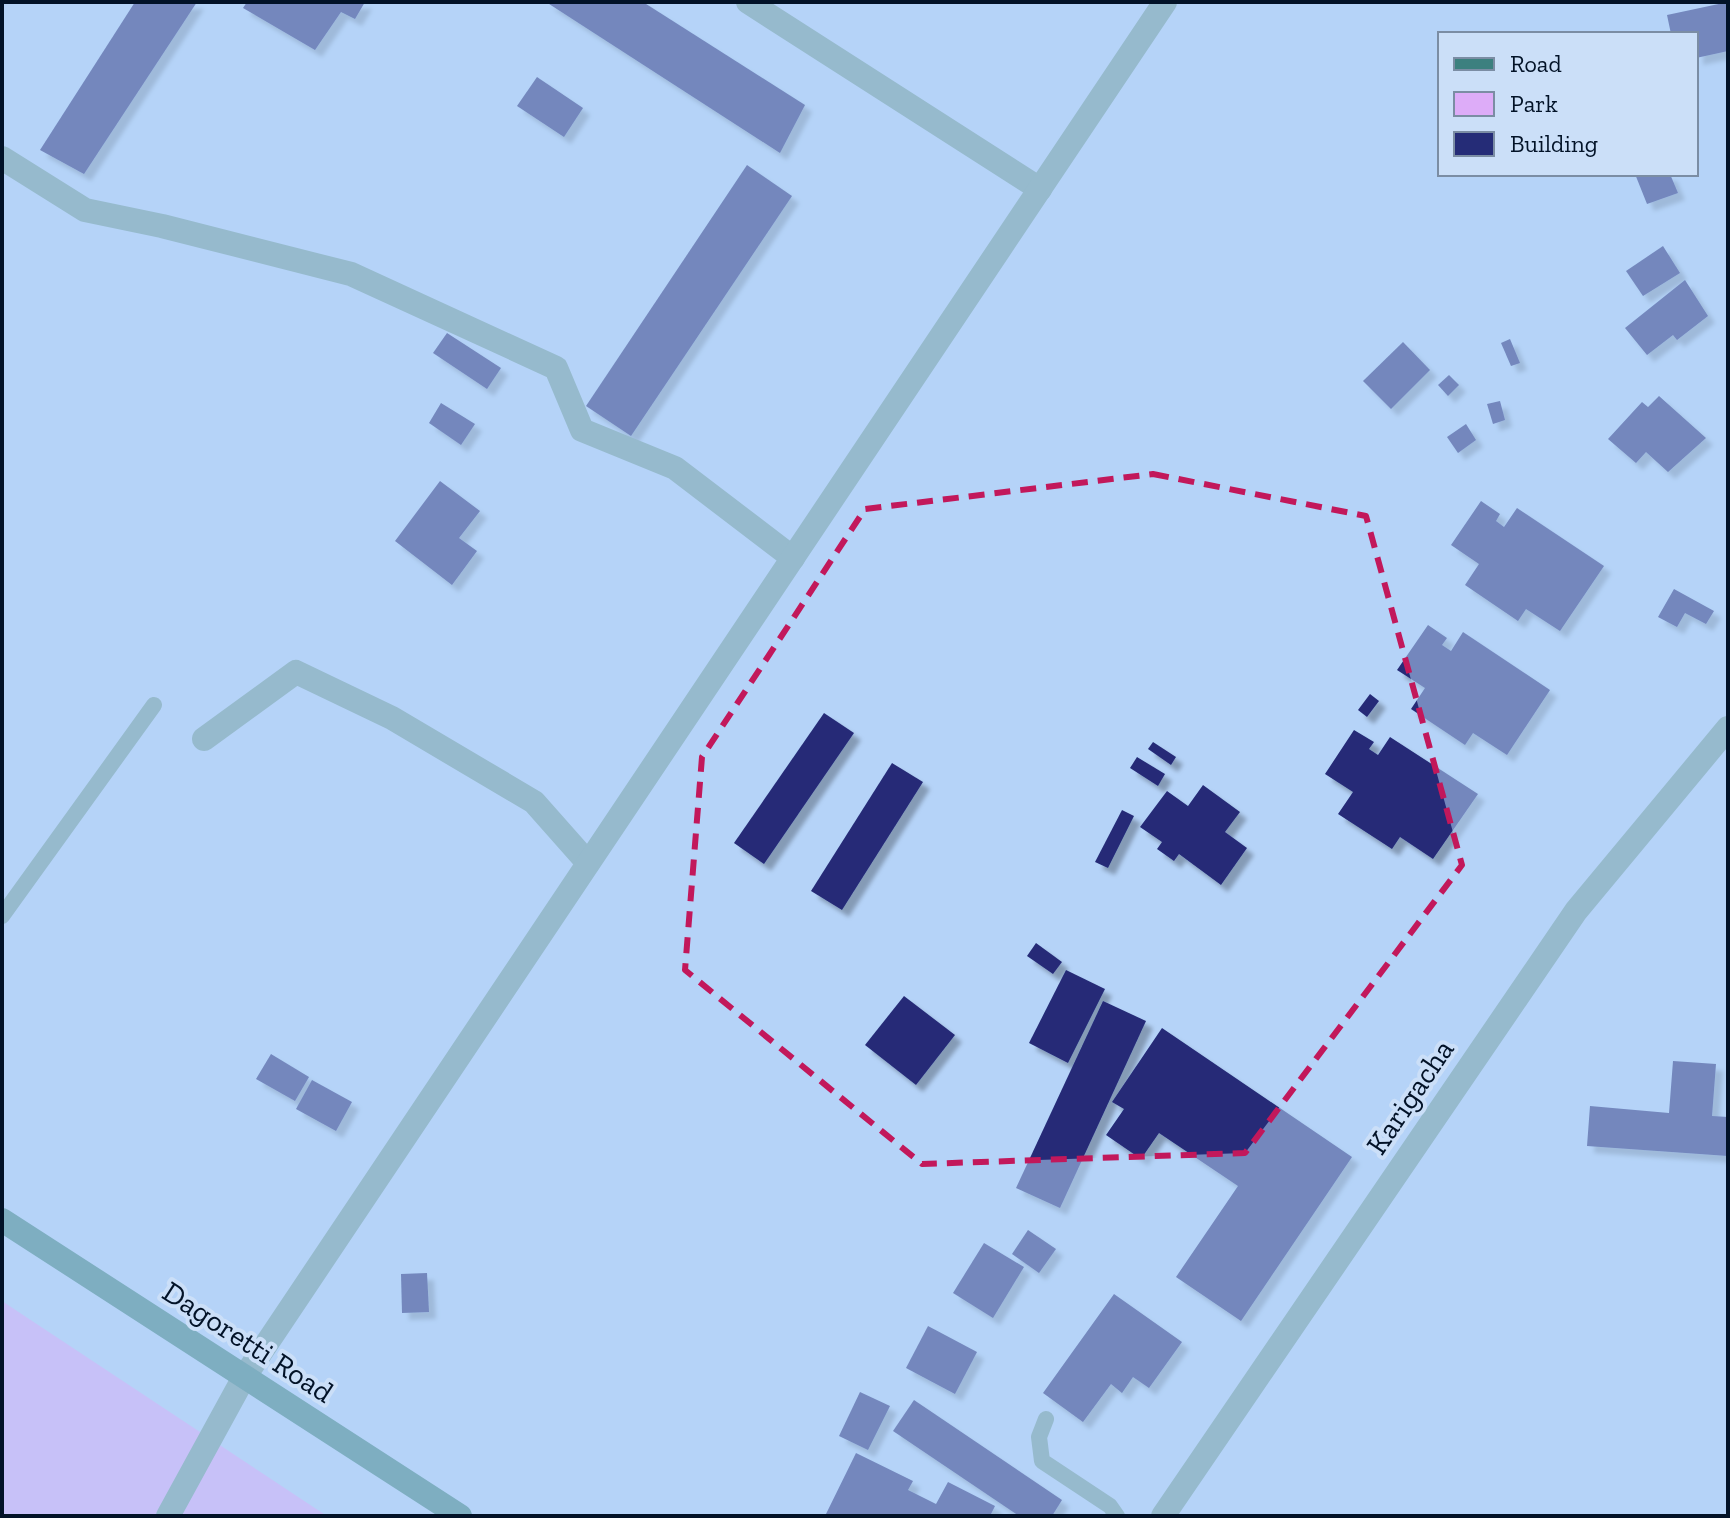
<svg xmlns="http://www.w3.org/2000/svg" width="1730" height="1518" viewBox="0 0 1730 1518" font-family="'Zilla Slab',serif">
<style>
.green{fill:#ddacf8}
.building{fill:#252c77;filter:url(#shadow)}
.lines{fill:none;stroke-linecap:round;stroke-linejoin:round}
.service{stroke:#719b99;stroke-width:16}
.minor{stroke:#719b99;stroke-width:24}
.secondary{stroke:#3c807f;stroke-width:24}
.marked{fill:none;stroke:#c2185b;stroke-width:6;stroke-dasharray:16 10;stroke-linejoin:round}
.labels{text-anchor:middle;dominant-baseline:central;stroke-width:8;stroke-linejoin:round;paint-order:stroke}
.street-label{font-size:30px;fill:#021227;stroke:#cbdff8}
</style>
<defs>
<filter id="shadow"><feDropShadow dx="7" dy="7" stdDeviation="2" flood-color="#0004"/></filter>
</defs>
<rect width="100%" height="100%" fill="#b5d3f8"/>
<path class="green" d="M2,1301l325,215h-325z"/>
<g class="building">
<path d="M135,2h62l-113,172 -44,-24z"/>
<path d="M247,2h118l-10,17 -14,-7 -26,38 -72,-42z"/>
<path d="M546,2h97l162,103 -25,48z"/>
<path d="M1728,2v49l-32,7v-24h-25l-4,-19z"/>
<path d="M537,77l46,31 -19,29 -47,-31z"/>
<path d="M747,165l45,31 -161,240 -45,-30z"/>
<path d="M1635,174h35l8,19 -31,11z"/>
<path d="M1663,246l17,27 -37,23 -17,-25z"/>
<path d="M1685,280l23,36 -31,24 -4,-5 -26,20 -22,-27z"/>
<path d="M447,333l54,35 -14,21 -54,-36z"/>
<path d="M1510,339l10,24 -9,3 -10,-23z"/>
<path d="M1403,342l27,28 -39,39 -28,-28z"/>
<path d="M1449,375l10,10 -11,11 -10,-11z"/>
<path d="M1659,396l47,42 -38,34 -22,-20 -10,11 -28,-24 34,-37 6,5z"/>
<path d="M1500,401l5,19 -12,4 -6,-20z"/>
<path d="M441,403l34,21 -14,21 -32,-22z"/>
<path d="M1466,424l10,16 -18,13 -11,-16z"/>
<path d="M440,481l40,30 -21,27 18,13 -25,34 -57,-44z"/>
<path d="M1481,501l19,13 -4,7 8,6 13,-19 87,58 -44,65 -34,-22 -8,12 -53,-36 14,-21 -28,-19z"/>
<path d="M1674,589l40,22 -8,13 -21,-11 -8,14 -19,-10z"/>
<path d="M1428,625l19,13 -5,7 9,6 12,-19 87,58 -43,65 -34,-22 -8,12 -54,-36 14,-21 -28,-18z"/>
<path d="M1370,694l9,7 -12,16 -9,-7z"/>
<path d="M824,713l30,20 -90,131 -30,-21z"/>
<path d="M1354,730l20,12 -5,7 9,6 12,-18 88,57 -45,65 -33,-22 -8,12 -54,-35 15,-22 -28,-18z"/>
<path d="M1153,742l23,15 -5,8 -23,-16z"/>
<path d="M1137,757l28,17 -7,12 -28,-18z"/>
<path d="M892,763l31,19 -81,128 -31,-19z"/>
<path d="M1203,785l37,27 -15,20 22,16 -26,37 -42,-31 -5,7 -17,-12 5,-7 -22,-15 27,-36 21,15z"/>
<path d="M1122,810l12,6 -26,52 -13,-6z"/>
<path d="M1036,943l26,19 -9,12 -26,-18z"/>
<path d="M1066,970l39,19 -37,74 -39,-20z"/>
<path d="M904,996l51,39 -39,50 -51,-40z"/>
<path d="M1103,1001l43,20 -86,187 -44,-20z"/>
<path d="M1162,1028l190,129 -111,164 -65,-44 62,-91 -79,-53 -18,26 -35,-24 18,-26 -12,-7z"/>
<path d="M271,1054l38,23 -14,24 -39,-22z"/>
<path d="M1673,1061l43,3 -4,52 16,1v39l-141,-10 3,-40 79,7z"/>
<path d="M312,1080l40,22 -16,29 -40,-22z"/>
<path d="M1028,1230l28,19 -17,24 -27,-19z"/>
<path d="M984,1243l40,24 -31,51 -40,-25z"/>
<path d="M427,1273l2,39 -27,1 -1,-39z"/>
<path d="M1114,1294l68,48 -33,46 -16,-11 -11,16 -11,-9 -28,38 -40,-29z"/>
<path d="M928,1326l49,26 -22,42 -49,-26z"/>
<path d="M860,1392l30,14 -22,44 -29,-14z"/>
<path d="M914,1400l148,100 -10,16h-33l-126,-85z"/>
<path d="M856,1453l57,28 -5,9 28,14 12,-22 47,24 -5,10h-165z"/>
</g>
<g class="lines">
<g class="service">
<path d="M2,916l152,-211"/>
<path d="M1046,1419l-7,18 3,24 68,45 7,10"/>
</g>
<g class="minor">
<path d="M748,2l292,187"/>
<path d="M2,158l83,52 77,16 189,48 205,94 26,62 93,38 118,90"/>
<path d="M204,739l92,-67 96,46 142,84 54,61"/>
<path d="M168,1516l75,-137 922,-1377"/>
<path d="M1163,1516l413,-605 152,-183"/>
</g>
<path class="secondary" d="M2,1220l458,296"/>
</g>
<path d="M0 0H1730V1518H0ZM1153,474l213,42 96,349 -217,288 -323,11 -237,-194 17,-213 163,-248z" fill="#b5d3f8" fill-opacity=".55" fill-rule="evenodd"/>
<path class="marked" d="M1153,474l213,42 96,349 -217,288 -323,11 -237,-194 17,-213 163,-248z"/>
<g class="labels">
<g class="street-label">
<text transform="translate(1410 1097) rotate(-56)">Karigacha</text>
<text transform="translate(248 1342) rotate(33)">Dagoretti Road</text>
</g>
</g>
<rect width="1730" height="1518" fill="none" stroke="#021227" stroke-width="8"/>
<rect x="1438" y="32" width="260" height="144" fill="#cbdff8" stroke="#7b8da4" stroke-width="2"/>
<rect x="1454" y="58" width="40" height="12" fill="#3c807f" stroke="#7b8da4" stroke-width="2"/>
<text x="1510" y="72" font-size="24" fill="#021227">Road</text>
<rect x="1454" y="92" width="40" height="24" fill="#ddacf8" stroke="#7b8da4" stroke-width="2"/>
<text x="1510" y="112" font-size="24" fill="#021227">Park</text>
<rect x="1454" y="132" width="40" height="24" fill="#252c77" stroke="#7b8da4" stroke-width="2"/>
<text x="1510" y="152" font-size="24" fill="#021227">Building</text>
</svg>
